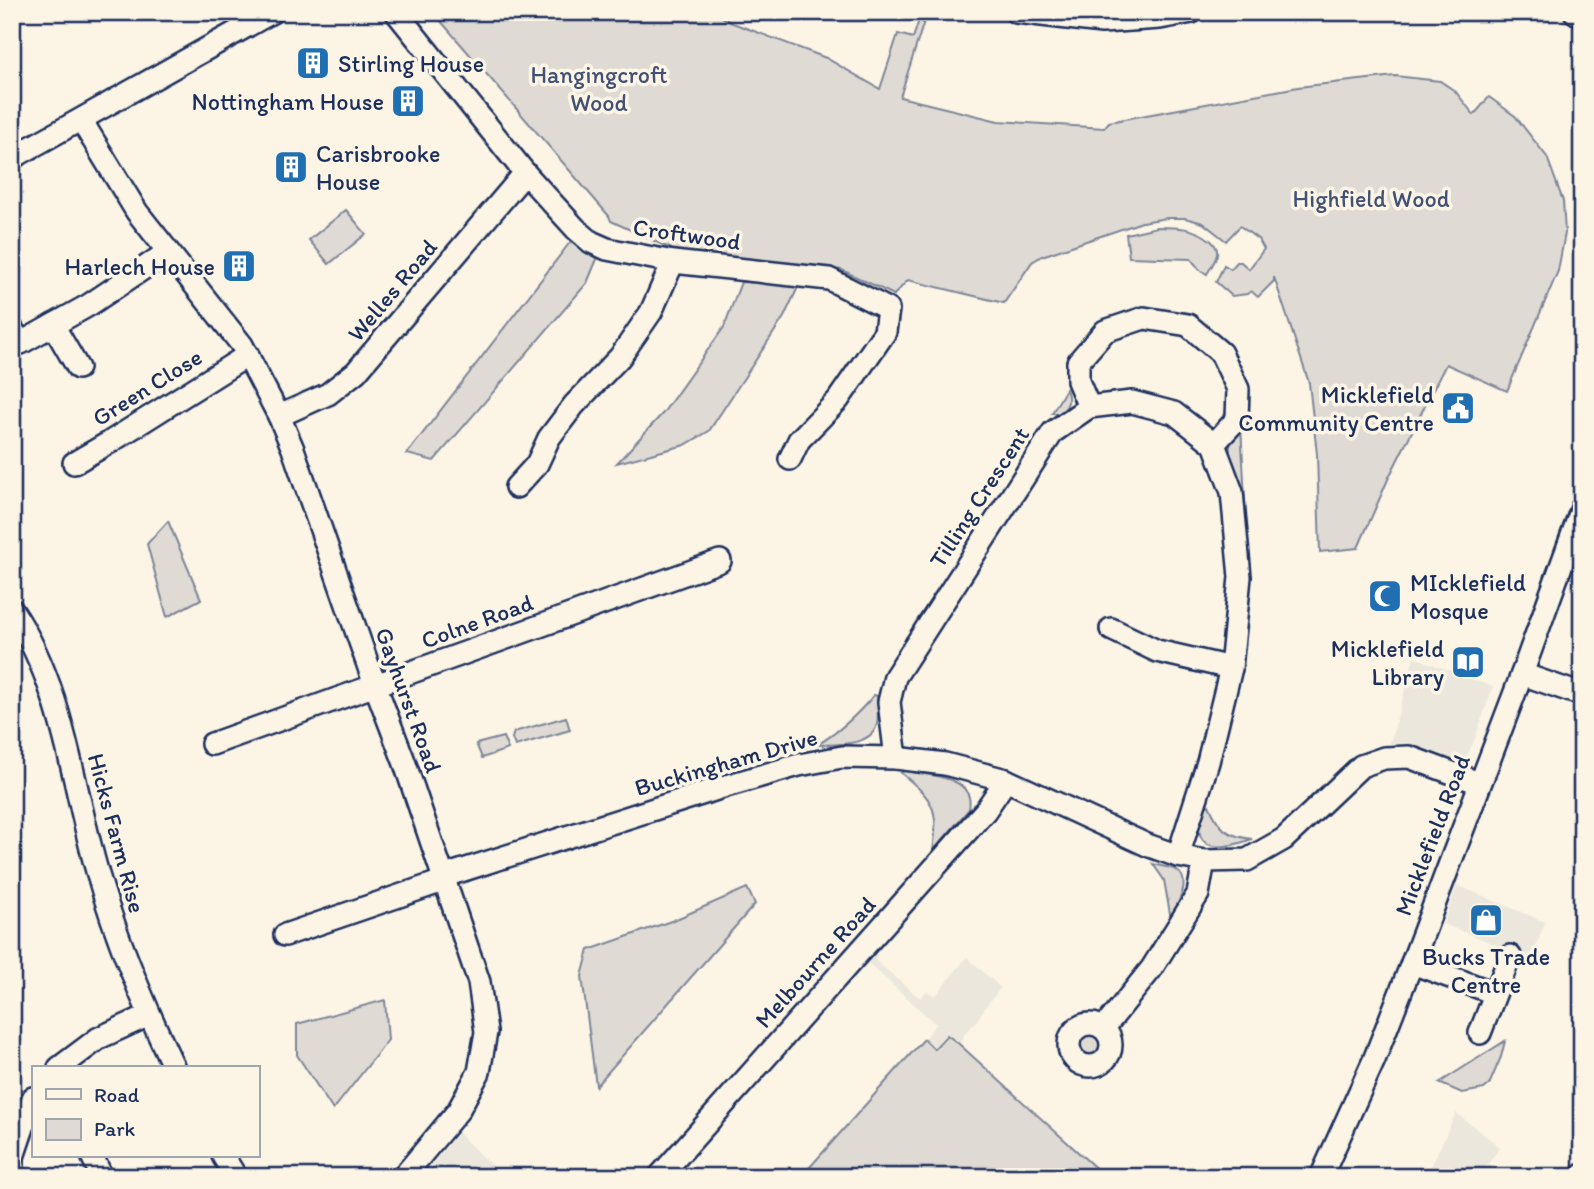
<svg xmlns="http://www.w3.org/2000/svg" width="1594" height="1189" viewBox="0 0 1594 1189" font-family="Itim,sans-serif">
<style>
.built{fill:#ece7dc}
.green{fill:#dfdbd4;stroke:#7d8599;stroke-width:2}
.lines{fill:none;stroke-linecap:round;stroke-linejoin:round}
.minor-casing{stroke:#1b2f5e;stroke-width:26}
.minor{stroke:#fcf5e5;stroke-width:21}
.labels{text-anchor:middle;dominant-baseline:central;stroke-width:7;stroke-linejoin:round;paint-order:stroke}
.poi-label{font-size:24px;fill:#1b2f5e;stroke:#fcf5e5;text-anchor:end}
.park-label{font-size:24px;fill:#425176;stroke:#fcf5e5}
.street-label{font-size:24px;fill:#1b2f5e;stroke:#fcf5e5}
</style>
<rect width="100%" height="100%" fill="#fcf5e5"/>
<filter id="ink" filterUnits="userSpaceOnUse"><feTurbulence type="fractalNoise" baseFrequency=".0143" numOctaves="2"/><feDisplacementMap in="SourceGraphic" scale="14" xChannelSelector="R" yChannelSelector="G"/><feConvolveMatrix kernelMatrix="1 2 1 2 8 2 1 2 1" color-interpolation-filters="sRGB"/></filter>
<g filter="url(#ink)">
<g class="built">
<path d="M1414,657l79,30 -19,54 -9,19 -14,1 -43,-17 -18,-1z"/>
<path d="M1457,885l88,37 -13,37 -89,-35z"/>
<path d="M877,952l-1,9 44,37 7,-7 8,5 32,-39 34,31 -15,18 -10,16 -10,10 -7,12 -12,-9 -13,14 -10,-10 12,-15 -69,-62z"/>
<path d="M1456,1113l44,34 -21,30h-53z"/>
<path d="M458,1132l23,24 24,21h-78l6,-14z"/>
</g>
<g class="green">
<path d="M433,12h281l16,10 96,36 54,31 18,-55 15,4 6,-18 -14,-5 1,-3h21l-27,85 98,24 106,7 5,-6 189,-35 97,-11 45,5 15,10 19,24 15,-18 26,19 32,41 16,44 2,32 -7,38 -51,120 -61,-27 -57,113 -31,71 -38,4 -3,-98 -8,-71 -35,-106v4l-16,16 -7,-6 -4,3 -15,2 -16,-14 8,-17 7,4 6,-7h4l8,7 15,-20 -5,-9 -19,-14 -14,15 -23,-18 -18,-5h-18l-25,4 -100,34 -10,6 -28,41 -96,-23 -14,15 -52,-25 -162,-17 -69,-32 -2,-5z"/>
<path d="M346,210l20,24 -37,30 -20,-24z"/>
<path d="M1157,227c20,0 37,0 53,13 5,4 8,8 7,14 -1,7 -7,14 -10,20l-7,-4 -9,-11 -62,-2 -3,-23z"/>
<path d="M571,241l26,18 -10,24 -153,178 -27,-7z"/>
<path d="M741,282l59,1 -16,34 -75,114 -24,14 -68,18 46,-50 61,-86z"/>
<path d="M1066,389c4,11 3,18 -7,25l-7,-1z"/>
<path d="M1241,426l6,109h-1c-2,-13 -3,-27 -6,-40 -5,-22 -21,-52 1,-69z"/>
<path d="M168,521l33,78 -34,18 -20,-73z"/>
<path d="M874,695l3,1c0,8 2,20 0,28 -5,23 -43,20 -60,21 22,-13 40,-30 57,-50z"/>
<path d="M566,717l4,13 -55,16 -3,-8 2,-6z"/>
<path d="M503,737l5,12 -26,9 -6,-14z"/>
<path d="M904,771c22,4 72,4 65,38l-36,42c6,-43 1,-51 -32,-78z"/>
<path d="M1209,805c10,24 18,31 43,34 -16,6 -51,17 -53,-10 -1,-7 4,-16 7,-22z"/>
<path d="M1153,864c7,2 17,3 23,6 16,9 3,30 -2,42l-4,2 -6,-34z"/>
<path d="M747,888l8,16 -159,182 -14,-110 7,-26 85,-30z"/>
<path d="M385,1000l3,40 -55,70 -36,-55v-31z"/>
<circle cx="1087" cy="1042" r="16"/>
<path d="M947,1035l12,9 142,129 -6,4h-294l123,-138 10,10z"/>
<path d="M1505,1041l-4,16 -12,28 -5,4 -22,4 -23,-10z"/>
</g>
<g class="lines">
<g class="minor-casing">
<g id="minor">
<path d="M396,12l129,161 51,56 15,13 16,7 66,13 156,17 59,30 -3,23 -47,68 -39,40 -9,19"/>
<path d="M1016,12l86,10 58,-4 32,-6"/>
<path d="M1575,12l7,5"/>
<path d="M81,120l56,92 105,133 37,71 14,33 82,236 29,76 75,221 7,50 -7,40 -21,39 -55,66"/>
<path d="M12,158l260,-146"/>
<path d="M53,325l25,43"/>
<path d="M12,329l9,14 68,-38 79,-53"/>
<path d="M1089,407l-11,-26v-19l27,-31 39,-13 44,7 33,28 17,36 -1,30 -23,25"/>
<path d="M279,416l49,-22 28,-22 169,-199"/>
<path d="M74,463l36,-21 138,-87"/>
<path d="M516,487l21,-23 12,-26 25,-33 46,-48 31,-45 22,-50"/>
<path d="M12,610c52,77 60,174 85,261 19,68 47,133 77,197"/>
<path d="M1111,629l46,22 74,17"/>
<path d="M1522,674l60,21"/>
<path d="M212,744l508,-183"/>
<path d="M896,758l-7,-56 6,-25 158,-245 36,-25 43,-5 42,11 40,31 18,48 8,85 -9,91 -23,94 -30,94"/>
<path d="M285,935l152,-52 11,-8 278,-89 73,-21 43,-8 54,1 49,6 61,16 141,65 31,11 26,5 43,-1 37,-21 77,-73 23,-8 25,-1 70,26"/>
<path d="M1412,963l82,30"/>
<circle cx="1090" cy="1045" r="21"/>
<path d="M1104,1028l48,-60 46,-74 6,-33"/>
<path d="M1480,1033l30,-77"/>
<path d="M59,1068l40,-30 50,-23"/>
<path d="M92,1156l10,21"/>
<path d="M223,1156l13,21"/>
<path d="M13,1177v-20l20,-59"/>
<path d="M659,1177l326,-366 21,-31"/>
<path d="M1321,1177l53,-117 38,-97 110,-289 60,-166"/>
<path d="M1581,1177l1,-2"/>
</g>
</g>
<use href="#minor" class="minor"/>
</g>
</g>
<defs>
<g id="building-square" transform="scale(1.75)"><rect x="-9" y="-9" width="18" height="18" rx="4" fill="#1f6fb2" stroke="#fcf5e5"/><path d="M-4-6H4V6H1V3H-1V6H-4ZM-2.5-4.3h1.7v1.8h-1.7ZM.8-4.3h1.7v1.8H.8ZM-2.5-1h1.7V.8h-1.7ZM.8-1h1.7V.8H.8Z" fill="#fff"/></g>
<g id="civic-square" transform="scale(1.75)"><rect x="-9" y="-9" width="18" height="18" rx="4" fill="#1f6fb2" stroke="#fcf5e5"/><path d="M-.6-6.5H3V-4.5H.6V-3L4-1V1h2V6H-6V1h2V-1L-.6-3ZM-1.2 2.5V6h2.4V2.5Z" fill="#fff"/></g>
<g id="mosque-square" transform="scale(1.75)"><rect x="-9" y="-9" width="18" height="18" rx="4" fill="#1f6fb2" stroke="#fcf5e5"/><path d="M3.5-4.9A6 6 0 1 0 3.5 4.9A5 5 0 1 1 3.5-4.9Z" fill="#fff"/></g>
<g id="library-square" transform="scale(1.75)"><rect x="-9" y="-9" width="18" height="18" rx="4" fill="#1f6fb2" stroke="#fcf5e5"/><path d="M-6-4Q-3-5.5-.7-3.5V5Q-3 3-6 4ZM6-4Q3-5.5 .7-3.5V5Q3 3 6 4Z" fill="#fff"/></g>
<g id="shop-square" transform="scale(1.75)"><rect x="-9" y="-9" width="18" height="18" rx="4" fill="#1f6fb2" stroke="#fcf5e5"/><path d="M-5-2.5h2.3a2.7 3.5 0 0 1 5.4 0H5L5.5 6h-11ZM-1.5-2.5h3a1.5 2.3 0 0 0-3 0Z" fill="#fff"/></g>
</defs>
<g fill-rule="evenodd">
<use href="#building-square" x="313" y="63"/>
<use href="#building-square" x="408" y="101"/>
<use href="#building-square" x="291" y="167"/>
<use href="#building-square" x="239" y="266"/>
<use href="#civic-square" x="1458" y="408"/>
<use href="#mosque-square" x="1385" y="596"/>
<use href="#library-square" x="1468" y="662"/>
<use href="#shop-square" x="1486" y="920"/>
</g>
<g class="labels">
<g class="poi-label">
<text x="338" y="63" text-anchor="start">Stirling House</text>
<text x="384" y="101">Nottingham House</text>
<text x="316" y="153" text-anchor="start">Carisbrooke<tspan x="316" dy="28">House</tspan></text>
<text x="215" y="266">Harlech House</text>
<text x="1434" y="394">Micklefield<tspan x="1434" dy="28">Community Centre</tspan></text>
<text x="1410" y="582" text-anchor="start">MIcklefield<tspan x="1410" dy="28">Mosque</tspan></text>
<text x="1444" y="648">Micklefield<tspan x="1444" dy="28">Library</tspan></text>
<text x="1486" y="956" text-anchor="middle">Bucks Trade<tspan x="1486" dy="28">Centre</tspan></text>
</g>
<g class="park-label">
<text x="599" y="74">Hangingcroft<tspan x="599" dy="28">Wood</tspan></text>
<text x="1371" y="198">Highfield Wood</text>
</g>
<g class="street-label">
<text transform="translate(687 234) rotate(8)">Croftwood</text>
<text transform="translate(392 290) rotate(-50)">Welles Road</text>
<text transform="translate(147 387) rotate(-32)">Green Close</text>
<text transform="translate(979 497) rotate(-57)">Tilling Crescent</text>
<text transform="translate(477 621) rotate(-20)">Colne Road</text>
<text transform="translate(409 700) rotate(70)">Gayhurst Road</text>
<text transform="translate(726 762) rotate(-16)">Buckingham Drive</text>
<text transform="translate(117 833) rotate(75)">Hicks Farm Rise</text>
<text transform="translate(1432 835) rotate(-69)">Micklefield Road</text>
<text transform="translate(815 962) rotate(-48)">Melbourne Road</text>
</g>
</g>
<rect width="1594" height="1189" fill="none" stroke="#fcf5e5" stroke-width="42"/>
<rect x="21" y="21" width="1552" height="1147" fill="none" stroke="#1b2f5e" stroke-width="2.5" filter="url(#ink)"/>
<rect x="32" y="1066" width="228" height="91" fill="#fcf5e5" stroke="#a2a6af" stroke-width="2"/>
<rect x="46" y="1089" width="35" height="10" fill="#fcf5e5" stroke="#a2a6af" stroke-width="2"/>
<text x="94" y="1102" font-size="21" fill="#1b2f5e">Road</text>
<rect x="46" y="1119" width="35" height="21" fill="#dfdbd4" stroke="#a2a6af" stroke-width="2"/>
<text x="94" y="1136" font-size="21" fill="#1b2f5e">Park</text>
</svg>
